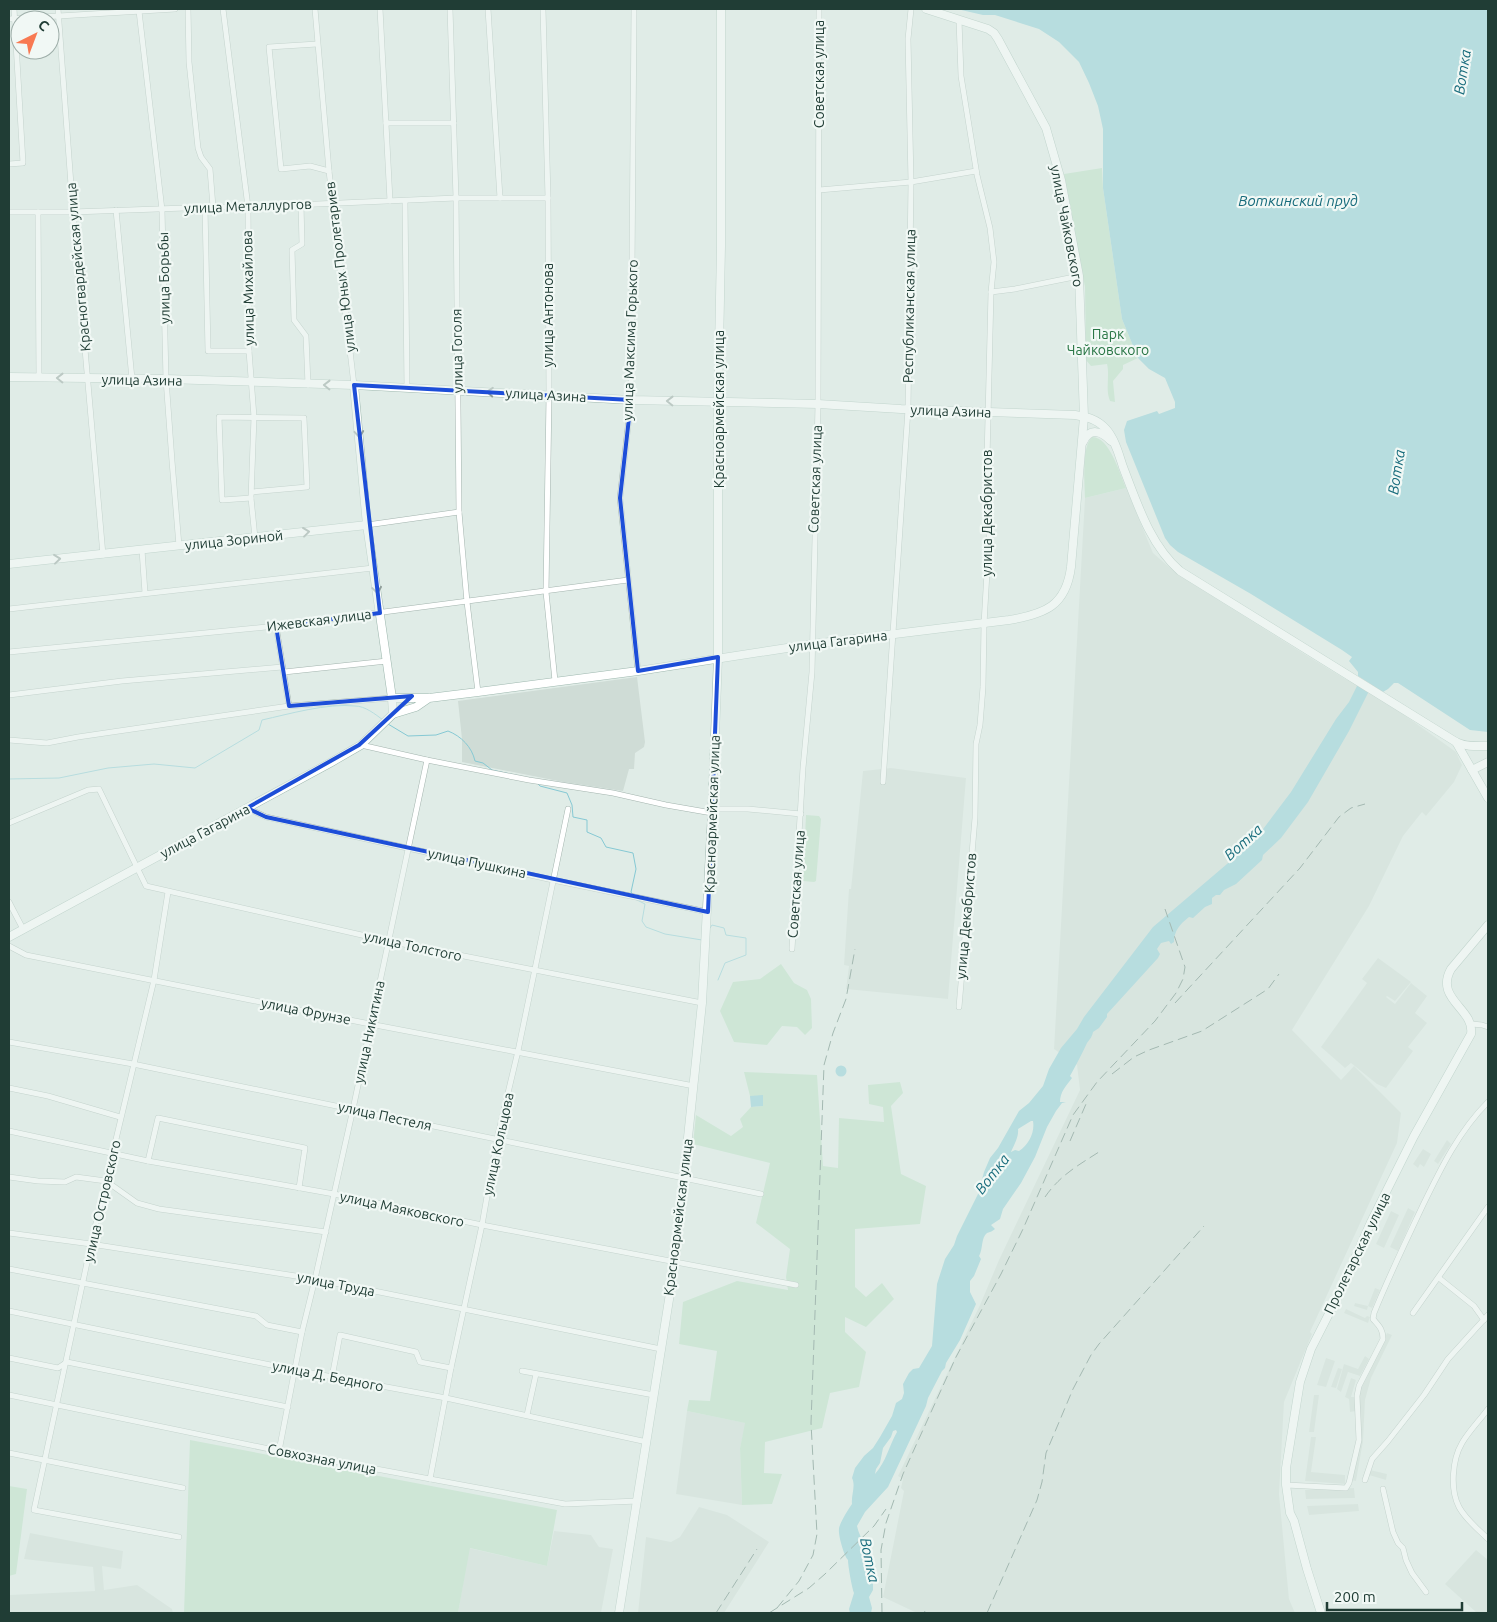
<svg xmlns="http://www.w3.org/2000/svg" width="1497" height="1622" viewBox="0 0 1497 1622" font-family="Ubuntu,sans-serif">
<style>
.built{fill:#cfdcd6}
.green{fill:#b8dec2}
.water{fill:#86c9d4;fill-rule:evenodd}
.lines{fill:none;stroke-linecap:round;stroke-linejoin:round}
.stream{stroke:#86c9d4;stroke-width:1}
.street-casing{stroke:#a3b4ae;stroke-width:6}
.secondary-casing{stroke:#9eb8af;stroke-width:9}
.street{stroke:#fff;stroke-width:5}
.secondary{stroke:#fff;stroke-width:8}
.rail{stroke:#5a7970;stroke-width:1;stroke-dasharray:10 5;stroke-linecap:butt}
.oneway{stroke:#909e9a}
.marked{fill:none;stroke:#1d4ed8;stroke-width:4;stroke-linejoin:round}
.labels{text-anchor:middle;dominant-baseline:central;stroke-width:4.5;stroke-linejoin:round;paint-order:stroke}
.street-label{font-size:14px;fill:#203d35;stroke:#f1f8f5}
.park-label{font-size:14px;fill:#297645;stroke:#f1f8f5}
.water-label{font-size:15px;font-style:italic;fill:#186c7c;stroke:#f1f8f5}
</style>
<rect width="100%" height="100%" fill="#e0ece7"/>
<g class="built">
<path d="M1126,488l27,65 24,21 137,86 33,20 7,-1 102,73 4,9 2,4 -8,17 -28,34 -4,-4 -19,24 -34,70 -77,124 49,50 13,-14 47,47 -4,30 -87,189 2,2 -28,68 -5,92 10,105 6,14h-378l-34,-16 21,-106 -3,-3 2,-9 -5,-3 82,-171 19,-45 81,-170 -3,-25 -23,-16 31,-551z"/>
<path d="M637,677l8,65 -1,5 -9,6 -1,16h-5l-6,22 -60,-9 -101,-20v-23l-4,-38z"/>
<path d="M891,768l75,10 -18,221 -102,-10 3,-23 -5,-1 5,-76h2l12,-118z"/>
<path d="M1378,958l33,24 -16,19 -8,-5 -1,1 9,7 16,-21 16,13 -12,17 12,10 -19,24 5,4 -27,37 -9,-4 -26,-21 -6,5 -24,-21 46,-64 -5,-4z"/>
<path d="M1447,1140l4,4 -13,20 -4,-3z"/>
<path d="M1423,1149l8,5 -7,13 -4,-3 -2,4 -5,-4z"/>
<path d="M1408,1208l7,4 -17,39 -8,-4z"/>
<path d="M1391,1211l8,4 -15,33 -8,-4z"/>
<path d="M1375,1288l5,2 -8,18 -4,-2 -1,4 -13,-4 1,-3 13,3z"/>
<path d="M1346,1309l19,9 2,-2 3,1 -2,6 -24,-10z"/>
<path d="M1387,1333l5,2 -21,43 -6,22 -2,41 -7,40 -5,-1 8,-31v-50l2,-14 21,-39z"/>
<path d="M1365,1356l4,3 -9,17 -12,-4 -7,20 -4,-3 7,-25 14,5z"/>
<path d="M1326,1358l9,3 -9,26 -9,-2z"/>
<path d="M1338,1368l4,1 -6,19 -5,-1z"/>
<path d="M1351,1378l5,2 -5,17h3l2,14 -6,1 -1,-13 -4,-2z"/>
<path d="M1314,1395h5l-5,37h-5z"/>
<path d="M687,1411l59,12 -6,25 2,57 -66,-11z"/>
<path d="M1311,1437h5l-5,35 34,3v9l-40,-3z"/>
<path d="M1370,1470l17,4 -1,6 -17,-5z"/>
<path d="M1354,1488l1,10 -49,1 -1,-9z"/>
<path d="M1358,1504l1,7 -50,4 -2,-9z"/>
<path d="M699,1507l28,8 42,27 -45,71h-86l8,-76 25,5 9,-5z"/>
<path d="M554,1531l37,4 8,12 14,2 -12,64h-143l11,-65 78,18z"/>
<path d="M30,1533l93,18 -2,18 -19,-3 2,24 33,-5 35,24 1,4h-164v-18l86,-4 -2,-24 -69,-8z"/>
<path d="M1476,1550l12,10v53h-11l-32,-29z"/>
</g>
<g class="green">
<path d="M1102,168l1,20 19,131 16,39 -15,7v4l-10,12 2,21 -5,-1c-5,-12 0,-24 -3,-37l-16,2 -5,-6 -1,-73 -21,-113z"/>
<path d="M1092,437c17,-1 28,37 34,51l-41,10c0,-14 -4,-51 7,-61z"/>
<path d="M806,815l13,1 2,3 -5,62 -2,1 -11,-1z"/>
<path d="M781,964l13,19 13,7 4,9 1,29 -7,7 -8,-8 -15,-1 -15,19 -33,-3 -14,-31 13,-29 27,-3z"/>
<path d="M744,1072l73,3 6,91 15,2 1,-50 45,4 -1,-15 -14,-3 -1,-19 32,-3 3,11 -12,13 10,68 25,12 -6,38 -65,5v58l11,10 16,-14 12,16 -28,28 -21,-10v15l21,20 -7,35 -29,6 -8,35 -57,14 -1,31 18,1 -10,30 -30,1 -2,-57 5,-25 -58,-12 2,-11 21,1 7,-50 -38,-7 4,-42 54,-21 51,9 -2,-13 4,-28 -34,-26 14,-60 -77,-19 3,-29 35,21 12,-9 -3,-8 11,-12 12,-1 -1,-10h-12z"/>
<path d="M190,1440l367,70 -10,56 -77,-18 -12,65h-274z"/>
<path d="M9,1486l18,3 -11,85 -7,2z"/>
</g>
<g class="water">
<path d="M957,9h531v723l-18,-2 -72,-47h-4l-6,6 -5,3 -25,-16v-4l-9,-11 3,-4 -10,-7 -91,-56 -73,-42 -8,-7 -5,-7 -39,-96 -2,-12 3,-9 30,-10 2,3 16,-6v-6l-10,-24 -16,-9 -11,-11 -16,-39 -19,-131v-59l-5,-23 -9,-23 -10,-21 -20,-20 -20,-13 -44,-14h-12z"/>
<path d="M1359,682l11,7 -21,42 -41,71 -27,36 -18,17 -1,5 -26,24 -12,6 -4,5h-4l-4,3v6l-7,3 -12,11 -4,-1c-9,7 -15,14 -15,25l-3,2 -2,-3 -8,2 -4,6 3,5 -2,4 -51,56v3l-8,11 -6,4c-1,5 -3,7 -6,11 -5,11 -11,22 -17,33l2,2c-6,8 -12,14 -12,24h6l-4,1 -6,8 -9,16 -12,30 -14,26 -18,26 -3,10 -9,6 4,4c-2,2 -5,3 -8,4 -6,4 -4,17 -8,23l2,3 -7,17 -4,5v11l6,12 -16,36 -14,23 -1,5 -3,3 -14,27 -2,8 -38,81 -23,25 -8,14c3,15 17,29 13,44l3,5v15l-4,7 3,11 -1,5h-21l-1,-4 5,-16c-2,-5 -6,-27 -6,-33 -4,-4 -10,-25 -9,-31 0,-5 10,-21 13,-25 -1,-9 4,-18 0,-26l3,-10 9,-12 9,-8 7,-11 12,-21 4,-13 6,-4 2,-6 -1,-9 6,-11 4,-4 6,-1 13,-22 5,-62 8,-25 9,-14 3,-9 21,-42 6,-22 6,-14 8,-10 21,-37 10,-8 14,-17 6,-17 12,-21 16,-19 7,-12 69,-90 101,-86 37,-49 45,-73 13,-17zM1031,1121h2c2,11 -4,24 -14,30l-4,-1 -4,2c3,-7 8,-15 7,-23zM896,1430l1,2c-8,14 -11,30 -22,42l1,-5 4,-6 3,-15 8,-11 2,-6z"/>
<circle cx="841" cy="1071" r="5.5"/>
<path d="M763,1095v11l-12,1 -1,-11z"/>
</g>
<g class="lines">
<g class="stream">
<path d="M388,724l20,12 28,-1 12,-4c13,5 24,16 27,30l8,2 9,7 41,9"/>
<path d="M9,779l50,-1 49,-10 46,-4 41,4 64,-38 3,-10c27,-6 65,-17 93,-14 10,0 20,8 28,14"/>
<path d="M537,783l3,3 27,7 5,12 1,12 14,3v12l14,6 5,9 27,6 3,16 -5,23 2,3"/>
<path d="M635,899l10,5 -3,17 4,6 19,7 37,6"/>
<path d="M710,928l2,-3 12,3 2,7 20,3v17l-21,8 -7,17"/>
</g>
<g class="street-casing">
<g id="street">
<path d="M58,9l15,203 30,343"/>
<path d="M188,9l1,53 9,86 3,9 9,12 3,38"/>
<path d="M223,9l25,198 1,144 5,66 -3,81 4,40"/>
<path d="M315,9l14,162 25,214"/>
<path d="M380,9l10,192"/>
<path d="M450,9l6,189 3,314 8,90 11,90"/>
<path d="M488,9l12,189"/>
<path d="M543,9l5,189 1,198 -3,196 9,89"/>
<path d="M634,9l-3,391 -11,98 18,173"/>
<path d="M139,11l23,199 4,169 6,82 7,85"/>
<path d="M9,19l166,-10"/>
<path d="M317,44l-48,3 12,122 29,-3 19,5"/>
<path d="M386,123h68"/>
<path d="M9,164l14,-1 -9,-154"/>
<path d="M819,190l92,-8 65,-11"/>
<path d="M405,201l2,187"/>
<path d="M301,205l1,39 -10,6 2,70 12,16 2,49"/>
<path d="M205,208l3,143h41"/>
<path d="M116,210l16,169"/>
<path d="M9,212h64l140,-5h35l208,-9h92"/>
<path d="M38,212l1,166"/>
<path d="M991,292l24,-3 64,-13"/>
<path d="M251,498l-29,2 -3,-83 85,1 3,69 -55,5"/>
<path d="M367,525l92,-13"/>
<path d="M142,550l3,43"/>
<path d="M9,609l364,-41"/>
<path d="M276,626l13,80"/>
<path d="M9,652l267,-26 352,-46"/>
<path d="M284,672l103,-11"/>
<path d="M9,695l113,-14 160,-14"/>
<path d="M9,740l38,3 31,-6 211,-31 103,-8"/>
<path d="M361,745l66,15 102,20 84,13 53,12 46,8"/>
<path d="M883,782l25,-373 3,-227 -3,-143 3,-30"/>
<path d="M247,808l19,9 287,63 155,32"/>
<path d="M712,809h36l53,5"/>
<path d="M9,823l79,-33 11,-1 47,97 242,55 314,62"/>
<path d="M168,892l-14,88 -63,264 -57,266 145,27"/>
<path d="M9,902l14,27"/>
<path d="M9,946l17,9 344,69 324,62"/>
<path d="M792,949l11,-181 9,-96 6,-268 1,-395"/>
<path d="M959,1007l16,-189 1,-74 4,-19 3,-38 1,-63 6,-104 -4,-19 5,-209 3,-30 -4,-34 -13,-53 -16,-99 -2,-56"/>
<path d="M1472,1024l10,1 6,2"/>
<path d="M9,1042l124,22 628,130"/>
<path d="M9,1088l39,8 72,21"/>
<path d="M9,1131l139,30 186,33 148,31 314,60"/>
<path d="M148,1161l10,-43 147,30 -6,40"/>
<path d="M9,1177l29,4 27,1 11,-5 30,4 31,22 22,6 167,23"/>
<path d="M9,1233l82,11 224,35 346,70"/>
<path d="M9,1269l247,47 11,9 35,7"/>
<path d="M1439,1278l35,28 10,14"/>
<path d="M9,1311l286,59 151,28 201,44"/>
<path d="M1413,1313l75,-106"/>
<path d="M9,1358l49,10 9,-6 221,45"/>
<path d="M522,1371l132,24"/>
<path d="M332,1377l8,-42 76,17 4,10 31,6"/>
<path d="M9,1395l270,56 286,53 73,-3"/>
<path d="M1488,1409c-8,11 -19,22 -26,34 -10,17 -12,47 -3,64 7,13 19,22 29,32"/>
<path d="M527,1415l9,-41"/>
<path d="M279,1451l23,-119 13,-53 38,-170 74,-349"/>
<path d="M9,1453l174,35"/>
<path d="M430,1479l21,-111 31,-143 15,-86 21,-88 50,-242"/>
<path d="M1365,1480l7,-21 16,-18 36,-46 24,-36 40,-44"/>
<path d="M1286,1485l60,3 3,-5 10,-43 -2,-44 2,-10 24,-47c0,-10 -4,-13 -10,-20l1,-6c15,-37 32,-72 49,-108 18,-37 36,-74 65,-103"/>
<path d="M1383,1489l10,43 5,11 5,5 3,12 6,13 14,19"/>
</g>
</g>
<g class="secondary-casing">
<g id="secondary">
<path d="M9,377l157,2 188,6 277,15 187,4 83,5 174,6c12,2 22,4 31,14 9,10 13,26 17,38 14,36 27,78 57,104l276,171c10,5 21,4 32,4"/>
<path d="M354,385l13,140 25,173"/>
<path d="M1083,442c7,-15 18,-11 28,-1"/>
<path d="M9,564l358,-39"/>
<path d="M429,698l-13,9 -23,7 -1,-16h37l49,-6 160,-21 175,-27 196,-24c36,-6 57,-14 62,-53l13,-150 -5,-141 -18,-96 -15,-52 -48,-89 -4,-6 -6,-4 -62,-20"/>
<path d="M1456,742l32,56"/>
<path d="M1472,770l16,-8"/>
<path d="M9,937l321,-174 31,-18 32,-31"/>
<path d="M619,1613l56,-351 27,-259 10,-190 6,-156v-255l3,-156v-237"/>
<path d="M1321,1613l-14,-44 -13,-48 -4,-8 -4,-28v-17l14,-86 11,-33 27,-53 33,-74 43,-86 57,-102c4,-25 -37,-35 -20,-65l37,-44"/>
</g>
</g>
<use href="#street" class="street"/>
<use href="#secondary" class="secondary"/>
<g class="rail">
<path d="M1175,1003l125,-135 39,-51 12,-9 14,-4"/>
<path d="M1112,1074l22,-17 15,-7 53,-19 66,-42 11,-15"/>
<path d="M1070,1141l16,-37"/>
<path d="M1045,1197c16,-23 34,-32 57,-47"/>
<path d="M777,1608l22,-27 14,-26 4,-21 -6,-111 13,-358 9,-32 13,-34 9,-50"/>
<path d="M716,1613l41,-64"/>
<path d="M769,1613l40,-25 16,-14 49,-48 12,-17"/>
<path d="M882,1613l-1,-63 5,-27 17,-49 53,-117 45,-83 22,-45 50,-114 24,-33 58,-61 21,-28 7,-14 2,-12 -20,-58"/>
<path d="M924,1613l1,-2"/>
<path d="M987,1613l50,-113 5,-18 4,-29 27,-64 18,-34 8,-11 105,-118"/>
</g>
</g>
<defs><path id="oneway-chevron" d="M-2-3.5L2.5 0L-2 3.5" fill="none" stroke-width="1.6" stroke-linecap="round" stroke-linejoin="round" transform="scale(1.25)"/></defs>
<g class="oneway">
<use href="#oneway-chevron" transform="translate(60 378) rotate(-179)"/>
<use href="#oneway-chevron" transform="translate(327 385) rotate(-179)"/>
<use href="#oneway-chevron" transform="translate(490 392) rotate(-176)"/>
<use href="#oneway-chevron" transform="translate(670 401) rotate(-179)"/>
<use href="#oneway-chevron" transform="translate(359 434) rotate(85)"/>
<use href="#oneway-chevron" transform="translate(306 532) rotate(-7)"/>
<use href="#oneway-chevron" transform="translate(57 559) rotate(-6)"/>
<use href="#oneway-chevron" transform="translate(377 590) rotate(82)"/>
</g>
<path d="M0 0H1497V1622H0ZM354,385l277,15 -11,98 18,173 80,-14 -10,255 -442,-95 -19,-9 112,-63 53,-49 -123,10 -13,-80 104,-13z" fill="#e0ece7" fill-opacity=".55" fill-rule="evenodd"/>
<path class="marked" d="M354,385l277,15 -11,98 18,173 80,-14 -10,255 -442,-95 -19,-9 112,-63 53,-49 -123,10 -13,-80 104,-13z"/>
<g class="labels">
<g class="street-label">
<text transform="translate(819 74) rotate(-90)">Советская улица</text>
<text transform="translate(248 206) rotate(-2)">улица Металлургов</text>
<text transform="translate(1067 226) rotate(79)">улица Чайковского</text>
<text transform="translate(78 267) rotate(-95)">Красногвардейская улица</text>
<text transform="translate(340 267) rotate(-97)">улица Юных Пролетариев</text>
<text transform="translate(164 278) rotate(-91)">улица Борьбы</text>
<text transform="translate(248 288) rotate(-91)">улица Михайлова</text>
<text transform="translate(909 306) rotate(-89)">Республиканская улица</text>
<text transform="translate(548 315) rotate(-90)">улица Антонова</text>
<text transform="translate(630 340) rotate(-88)">улица Максима Горького</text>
<text transform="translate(457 351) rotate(-91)">улица Гоголя</text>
<text transform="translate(142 380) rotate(1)">улица Азина</text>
<text transform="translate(546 395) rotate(3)">улица Азина</text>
<text transform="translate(719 409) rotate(-90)">Красноармейская улица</text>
<text transform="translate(951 411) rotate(2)">улица Азина</text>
<text transform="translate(815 479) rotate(-88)">Советская улица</text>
<text transform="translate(987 513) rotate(-90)">улица Декабристов</text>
<text transform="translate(234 540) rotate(-6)">улица Зориной</text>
<text transform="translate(319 620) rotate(-7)">Ижевская улица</text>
<text transform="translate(838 641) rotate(-7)">улица Гагарина</text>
<text transform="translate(712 814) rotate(-88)">Красноармейская улица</text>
<text transform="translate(205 831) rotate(-28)">улица Гагарина</text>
<text transform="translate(477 863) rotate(12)">улица Пушкина</text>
<text transform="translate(796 884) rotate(-86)">Советская улица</text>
<text transform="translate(966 916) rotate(-85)">улица Декабристов</text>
<text transform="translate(413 946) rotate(12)">улица Толстого</text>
<text transform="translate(306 1011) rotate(11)">улица Фрунзе</text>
<text transform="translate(369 1032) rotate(-78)">улица Никитина</text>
<text transform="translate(385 1116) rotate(12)">улица Пестеля</text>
<text transform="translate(498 1144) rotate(-78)">улица Кольцова</text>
<text transform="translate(102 1201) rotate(-77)">улица Островского</text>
<text transform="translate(402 1209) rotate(12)">улица Маяковского</text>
<text transform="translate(678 1217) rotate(-83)">Красноармейская улица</text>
<text transform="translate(1357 1253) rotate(-64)">Пролетарская улица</text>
<text transform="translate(336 1284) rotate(11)">улица Труда</text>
<text transform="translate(328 1376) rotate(11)">улица Д. Бедного</text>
<text transform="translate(322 1459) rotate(11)">Совхозная улица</text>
</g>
<g class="park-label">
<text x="1108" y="334">Парк<tspan x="1108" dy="16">Чайковского</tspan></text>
</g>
<g class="water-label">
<text transform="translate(1462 72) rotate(-81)">Вотка</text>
<text x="1298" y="200">Воткинский пруд</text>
<text transform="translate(1396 472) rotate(-81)">Вотка</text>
<text transform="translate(1243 842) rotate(-42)">Вотка</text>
<text transform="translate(992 1174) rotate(-52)">Вотка</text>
<text transform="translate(870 1560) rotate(78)">Вотка</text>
</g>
</g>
<rect width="1497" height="1622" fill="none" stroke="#203d35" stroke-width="20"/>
<g transform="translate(35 35) rotate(42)"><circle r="24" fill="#f1f8f5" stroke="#9dada8"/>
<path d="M0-4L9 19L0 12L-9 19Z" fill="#f87952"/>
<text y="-8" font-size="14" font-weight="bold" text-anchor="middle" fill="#203d35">С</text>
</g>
<path d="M1327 1602v8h135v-8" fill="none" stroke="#203d35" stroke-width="2.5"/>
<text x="1334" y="1602" font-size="15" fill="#203d35" stroke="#f1f8f5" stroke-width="4" paint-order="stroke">200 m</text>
</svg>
